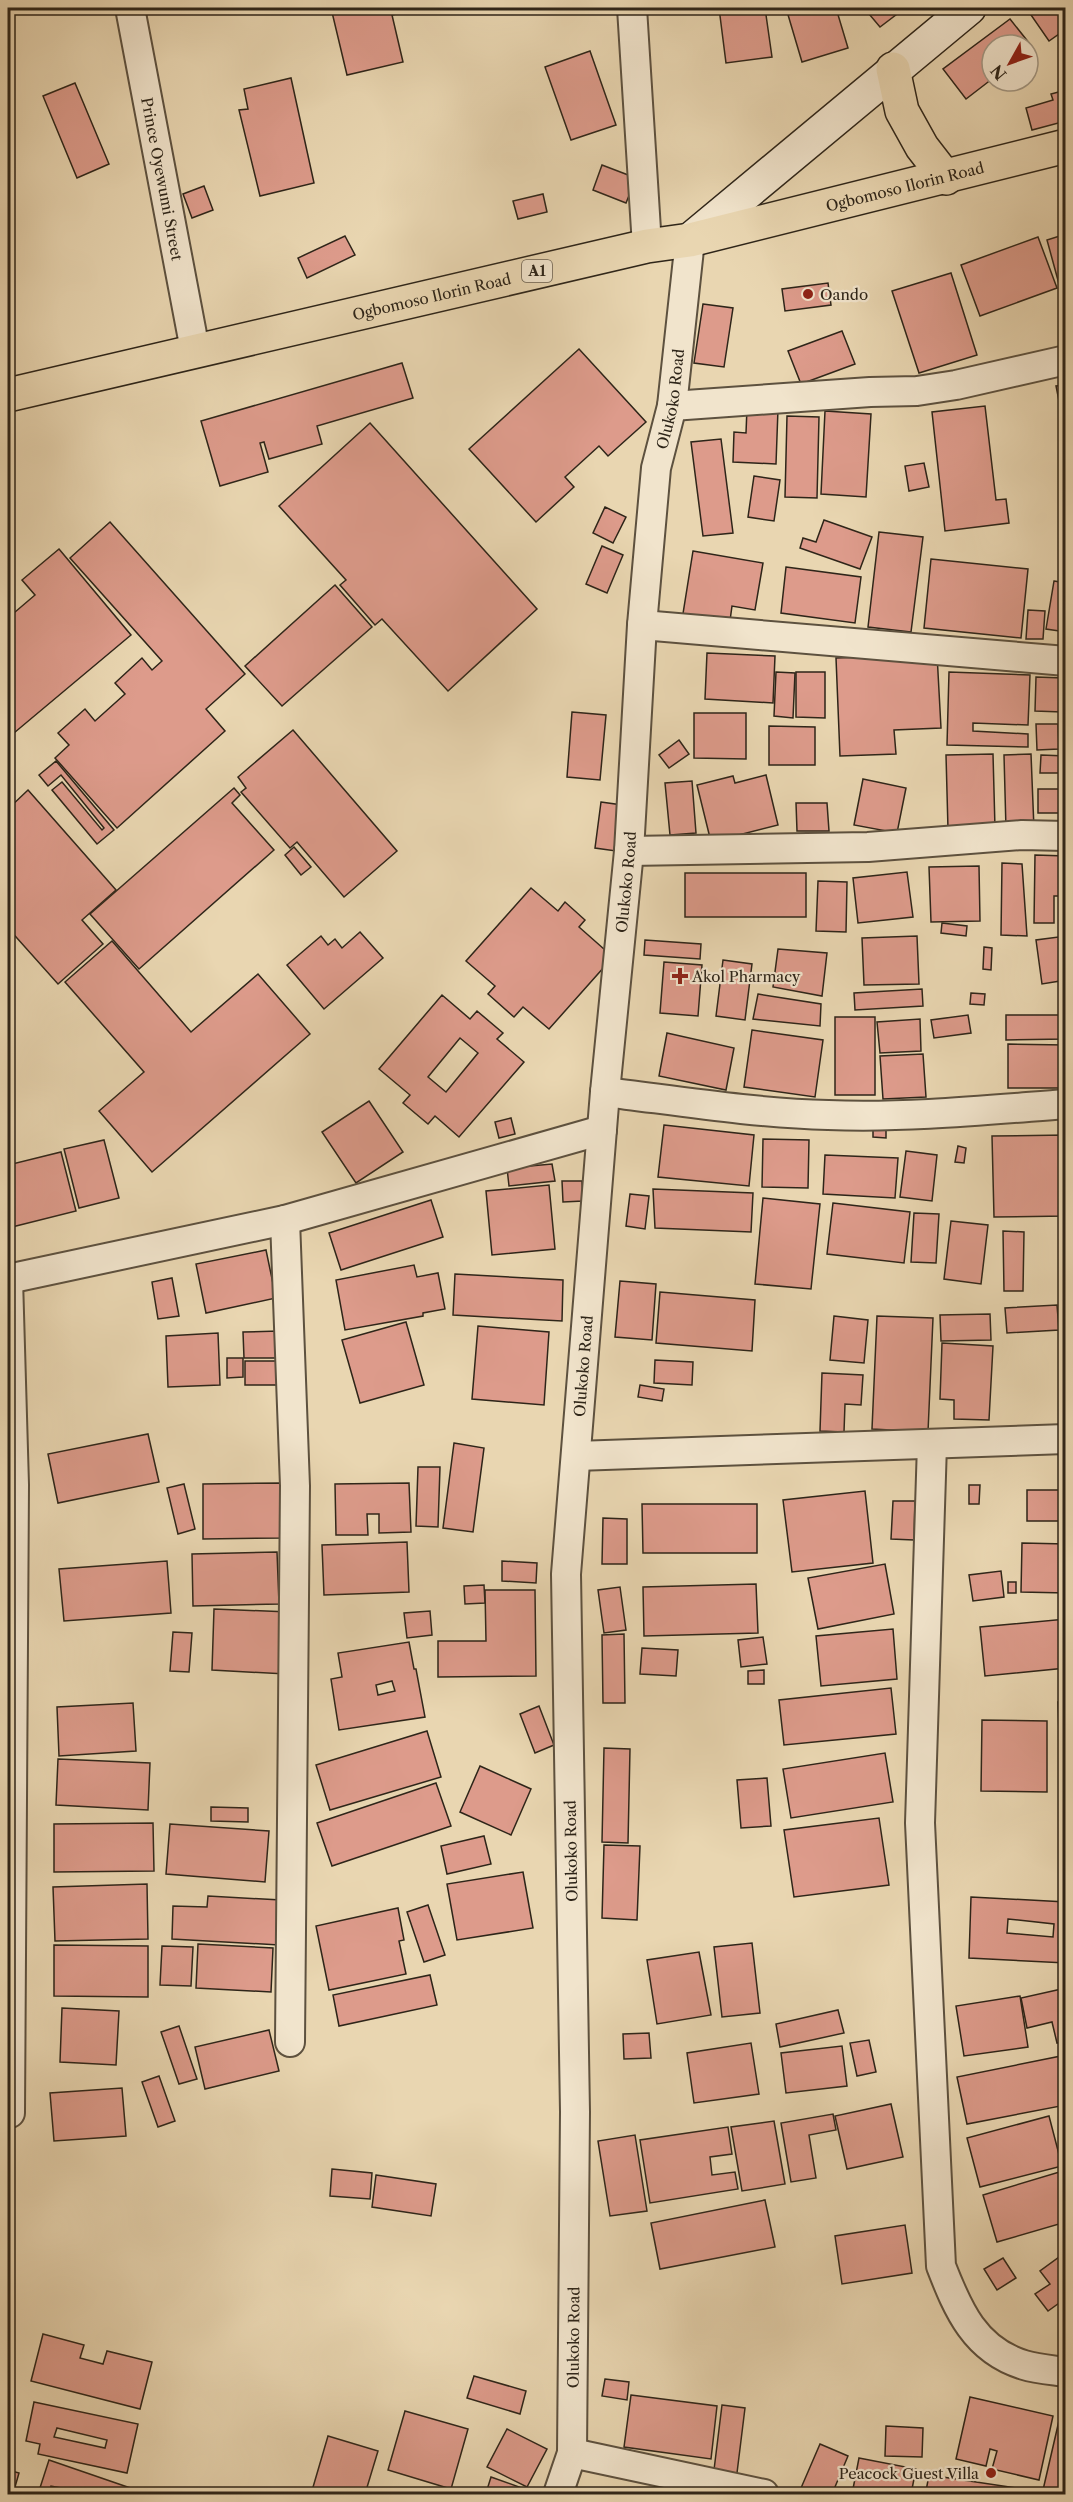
<svg xmlns="http://www.w3.org/2000/svg" width="1073" height="2502" viewBox="0 0 1073 2502" font-family="'Libre Caslon Text',serif">
<style>
.building{fill:#dd9b8b;stroke:#2e2519;stroke-width:1.5;fill-rule:evenodd}
.lines{fill:none;stroke-linecap:round;stroke-linejoin:round}
.street-casing{stroke:#5d513f;stroke-width:32}
.secondary-casing{stroke:#2e2519;stroke-width:36}
.highway-casing{stroke:#2e2519;stroke-width:36}
.street{stroke:#f1e4cc;stroke-width:28}
.secondary{stroke:#f1e4cc;stroke-width:33}
.highway{stroke:#e9d6b1;stroke-width:33}
.poi-dot{fill:#8f2418;stroke:#f1e4cc;stroke-width:2}
.labels{text-anchor:middle;dominant-baseline:central;stroke-width:4.5;stroke-linejoin:round;paint-order:stroke}
.shield{fill:#f1e4cc;stroke:#685e4f;stroke-width:1.5}
.shield-label{font-size:14px;font-weight:bold;fill:#2e2519}
.street-label{font-size:15px;fill:#2e2519;stroke:#f1e4cc}
.poi-label{font-size:15px;fill:#2e2519;stroke:#f1e4cc;text-anchor:start}
</style>
<rect width="100%" height="100%" fill="#e9d6b1"/>
<filter id="stains"><feTurbulence type="fractalNoise" baseFrequency=".00333" numOctaves="4"/><feColorMatrix values="0 0 0 0 .2 0 0 0 0 .09 0 0 0 0 .02 0 0 0 .5 -.17"/></filter>
<radialGradient id="worn" r=".72"><stop offset=".6" stop-color="#630" stop-opacity="0"/><stop offset="1" stop-color="#630" stop-opacity=".3"/></radialGradient>
<g class="building">
<path d="M331,8h93l-32,7 11,47 -56,13z"/>
<path d="M719,8h46l7,49 -46,6z"/>
<path d="M786,8h50l12,40 -46,14z"/>
<path d="M864,8h41l-25,19z"/>
<path d="M1041,8h25v21l-17,12 -18,-26z"/>
<path d="M1010,19l23,29 -5,4v-7h-36v34l-26,20 -23,-30z"/>
<path d="M590,51l26,74 -45,15 -26,-73z"/>
<path d="M291,78l23,105 -54,13 -21,-86 9,-1 -4,-20z"/>
<path d="M75,83l34,81 -32,14 -34,-82z"/>
<path d="M1066,90v31l-34,9 -6,-22 27,-8 -2,-6z"/>
<path d="M602,165l34,13 -10,25 -33,-13z"/>
<path d="M204,186l9,24 -21,8 -9,-24z"/>
<path d="M543,194l4,18 -29,7 -5,-18z"/>
<path d="M1066,234v48l-7,2 -12,-44z"/>
<path d="M345,236l10,19 -48,23 -9,-20z"/>
<path d="M1038,237l19,51 -77,28 -19,-51z"/>
<path d="M951,273l26,82 -58,18 -27,-82z"/>
<path d="M828,283l3,22 -46,6 -3,-22z"/>
<path d="M703,304l30,4 -9,59 -30,-4z"/>
<path d="M842,331l13,33 -54,20 -13,-33z"/>
<path d="M579,349l67,73 -38,34 -9,-10 -34,31 9,10 -38,35 -67,-73z"/>
<path d="M402,363l11,35 -96,28 5,18 -53,15 -5,-17 -4,1 8,29 -48,14 -19,-65z"/>
<path d="M1066,385v51l-10,-50z"/>
<path d="M985,406l11,94 10,-1 3,24 -64,8 -13,-119z"/>
<path d="M747,408l31,1 -2,55 -43,-2 1,-30 12,1z"/>
<path d="M825,411l46,3 -5,83 -45,-3z"/>
<path d="M787,416l32,1 -2,81 -32,-1z"/>
<path d="M370,423l167,186 -89,82 -66,-72 -7,6 -35,-40 6,-5 -67,-74z"/>
<path d="M721,439l12,94 -30,3 -12,-94z"/>
<path d="M924,463l5,24 -20,4 -4,-25z"/>
<path d="M754,476l26,4 -6,41 -26,-4z"/>
<path d="M605,507l21,10 -13,26 -20,-10z"/>
<path d="M824,520l48,17 -12,32 -60,-21 3,-10 13,4z"/>
<path d="M110,522l135,152 -39,35 19,22 -108,97 -62,-70 14,-13 -11,-12 27,-24 10,12 30,-27 -10,-11 27,-25 10,12 10,-9 -92,-103z"/>
<path d="M879,532l44,5 -12,95 -43,-5z"/>
<path d="M602,546l21,9 -16,38 -21,-9z"/>
<path d="M59,549l72,86 -123,103v-120l27,-23 -13,-15z"/>
<path d="M693,551l70,12 -8,47 -23,-4 -3,22 -47,-8z"/>
<path d="M931,559l97,10 -7,69 -97,-10z"/>
<path d="M786,567l75,10 -6,46 -74,-10z"/>
<path d="M1054,581l12,2v49l-20,-3z"/>
<path d="M335,585l37,42 -90,79 -37,-40z"/>
<path d="M1028,610l17,1 -2,28h-17z"/>
<path d="M707,653l68,3 -2,47 -68,-4z"/>
<path d="M937,654l4,74 -47,2 2,24 -56,2 -4,-98z"/>
<path d="M776,672l19,1 -2,45 -19,-2z"/>
<path d="M796,672h29v46l-29,-1z"/>
<path d="M949,672l81,3 -2,50 -55,-2v8l55,3v13l-81,-2z"/>
<path d="M1036,677l27,1 -1,34 -27,-1z"/>
<path d="M572,712l34,3 -6,65 -33,-3z"/>
<path d="M694,713h52v46l-52,-1z"/>
<path d="M1036,724h22l1,25 -22,1z"/>
<path d="M769,726l46,1v38h-46z"/>
<path d="M293,730l104,121 -53,46 -47,-55 -7,6 -49,-56 5,-4 -8,-11z"/>
<path d="M679,740l10,14 -20,14 -10,-13z"/>
<path d="M993,754l2,74 -47,1 -2,-74z"/>
<path d="M1031,754l3,75h-28l-2,-74z"/>
<path d="M1041,755l25,1v17h-26z"/>
<path d="M56,761l58,69 -17,14 -45,-54 10,-8 40,48 2,-2 -43,-53 -13,11 -9,-11z"/>
<path d="M766,775l12,50 -67,17 -14,-57 36,-9 2,7z"/>
<path d="M863,779l43,9 -9,45 -43,-8z"/>
<path d="M692,781l4,52 -26,2 -5,-52z"/>
<path d="M234,788l6,7 -8,8 42,47 -135,119 -49,-55z"/>
<path d="M1038,789h23l1,24h-24z"/>
<path d="M28,790l88,100 -34,30 21,24 -45,40 -50,-56v-119z"/>
<path d="M601,802l21,3 -6,46 -21,-3z"/>
<path d="M796,803h31l2,28h-32z"/>
<path d="M294,847l17,20 -10,8 -16,-20z"/>
<path d="M1035,855l31,1v40h-12v27h-20z"/>
<path d="M1002,863l20,1 5,72 -26,-1z"/>
<path d="M979,866l1,55 -49,1 -2,-55z"/>
<path d="M907,872l6,45 -55,6 -5,-45z"/>
<rect x="685" y="873" width="121" height="44"/>
<path d="M818,881l29,1 -1,50 -30,-1z"/>
<path d="M531,888l27,23 7,-9 20,18 -6,7 34,30 -64,72 -26,-22 -9,10 -26,-23 7,-8 -29,-25z"/>
<path d="M942,923l25,3 -1,10 -25,-3z"/>
<path d="M360,932l23,26 -59,51 -37,-44 34,-29 7,9 7,-6 7,9z"/>
<path d="M917,936l2,48 -55,1 -2,-47z"/>
<path d="M1066,936v44l-24,4 -6,-44z"/>
<path d="M645,940l56,4 -1,15 -56,-4z"/>
<path d="M112,941l79,91 67,-58 52,60 -158,138 -53,-61 45,-39 -79,-90z"/>
<path d="M984,947l8,1 -1,22 -8,-1z"/>
<path d="M778,949l49,4 -5,43 -49,-9z"/>
<path d="M723,960l29,4 -7,56 -29,-4z"/>
<path d="M664,962l38,3 -4,51 -38,-3z"/>
<path d="M922,989l1,17 -68,4 -1,-17z"/>
<path d="M971,993l14,1 -1,11 -14,-1z"/>
<path d="M758,994l63,10 -1,22 -67,-7z"/>
<path d="M442,995l28,24 7,-8 26,22 -6,6 27,23 -65,75 -24,-21 -7,8 -25,-21 7,-8 -31,-26zM460,1038l18,15 -32,39 -18,-15z"/>
<path d="M968,1015l3,18 -37,5 -3,-18z"/>
<path d="M1006,1015h60v24l-60,1z"/>
<rect x="835" y="1017" width="40" height="78"/>
<path d="M920,1019l1,32 -41,2 -3,-31z"/>
<path d="M752,1030l71,10 -8,57 -71,-10z"/>
<path d="M667,1033l67,15 -8,42 -67,-14z"/>
<path d="M1008,1044l58,1v43h-58z"/>
<path d="M923,1054l3,43 -43,2 -3,-43z"/>
<path d="M369,1101l34,51 -47,31 -34,-51z"/>
<path d="M511,1118l4,16 -16,4 -4,-16z"/>
<path d="M664,1125l90,10 -5,51 -91,-9z"/>
<path d="M873,1127l13,1v10l-13,-1z"/>
<path d="M1066,1135v81l-72,1 -2,-81z"/>
<path d="M763,1139l46,1 -1,48 -46,-1z"/>
<path d="M104,1140l15,58 -40,10 -15,-59z"/>
<path d="M958,1146l8,2 -2,15 -9,-1z"/>
<path d="M906,1151l31,4 -5,46 -32,-4z"/>
<path d="M61,1152l15,59 -68,17v-63z"/>
<path d="M825,1155l73,3 -3,40 -72,-4z"/>
<path d="M552,1164l3,17 -46,5 -2,-18z"/>
<path d="M562,1181h20l1,20 -20,1z"/>
<path d="M549,1185l6,64 -63,6 -6,-64z"/>
<path d="M653,1189l100,4 -2,39 -96,-4z"/>
<path d="M630,1194l19,2 -4,33 -19,-3z"/>
<path d="M763,1198l57,6 -9,85 -56,-5z"/>
<path d="M431,1200l12,37 -102,33 -12,-37z"/>
<path d="M833,1203l77,9 -6,51 -77,-9z"/>
<path d="M914,1213l25,1 -3,49 -25,-1z"/>
<path d="M951,1221l37,4 -7,59 -37,-5z"/>
<path d="M1003,1231l21,1 -1,59h-19z"/>
<path d="M266,1250l10,48 -70,15 -10,-49z"/>
<path d="M414,1265l3,12 21,-4 7,36 -22,4v3l-78,14 -9,-50z"/>
<path d="M455,1274l108,6 -1,41 -109,-6z"/>
<path d="M172,1278l7,38 -21,3 -6,-37z"/>
<path d="M620,1281l36,3 -4,56 -37,-3z"/>
<path d="M660,1292l95,8 -3,51 -96,-8z"/>
<path d="M1057,1305l2,25 -52,3 -2,-25z"/>
<path d="M990,1314l1,26 -50,1 -1,-26z"/>
<path d="M834,1316l34,4 -4,43 -34,-3z"/>
<path d="M877,1316l56,2 -5,114 -56,-3z"/>
<path d="M406,1322l18,63 -64,18 -18,-63z"/>
<path d="M478,1326l71,6 -5,73 -72,-6z"/>
<path d="M279,1331v27h-35l-1,-26z"/>
<path d="M218,1333l2,52 -52,2 -2,-51z"/>
<path d="M942,1343l51,3 -4,74 -35,-1v-19l-14,-1z"/>
<path d="M227,1358h16v19l-16,1z"/>
<path d="M655,1360l38,2 -1,23 -38,-2z"/>
<path d="M245,1361h35l1,24h-36z"/>
<path d="M822,1373l41,2 -2,30 -16,-1 -1,28 -24,-1z"/>
<path d="M640,1385l24,4 -2,12 -24,-4z"/>
<path d="M148,1434l11,48 -101,21 -10,-49z"/>
<path d="M454,1443l30,5 -11,84 -30,-4z"/>
<path d="M418,1467h22l-2,60 -22,-1z"/>
<path d="M280,1483l1,55 -78,1v-55z"/>
<path d="M409,1483l2,49 -32,1v-19h-12l1,21h-32l-1,-51z"/>
<path d="M184,1484l11,45 -17,5 -11,-46z"/>
<path d="M969,1485h11l-1,19h-10z"/>
<rect x="1027" y="1490" width="39" height="31"/>
<path d="M865,1491l8,72 -81,9 -9,-72z"/>
<path d="M893,1501h22l-1,39 -23,-1z"/>
<path d="M642,1504h115v49h-114z"/>
<path d="M603,1518l24,1v45h-25z"/>
<path d="M407,1542l2,50 -85,3 -2,-50z"/>
<path d="M1022,1543l44,1v49l-45,-1z"/>
<path d="M277,1552l2,52 -86,2 -1,-52z"/>
<path d="M167,1561l4,52 -107,8 -5,-52z"/>
<path d="M502,1561l35,2 -1,20 -34,-2z"/>
<path d="M885,1564l9,50 -76,15 -10,-51z"/>
<path d="M1001,1571l3,26 -31,4 -4,-26z"/>
<rect x="1008" y="1582" width="8" height="11"/>
<path d="M756,1584l2,49 -114,3 -1,-49z"/>
<path d="M484,1585l1,18 -20,1 -1,-18z"/>
<path d="M620,1587l6,43 -22,3 -6,-43z"/>
<path d="M485,1590h50l1,86 -98,1v-36h48z"/>
<path d="M214,1609l75,3 -3,62 -74,-4z"/>
<path d="M430,1611l2,24 -25,3 -3,-25z"/>
<path d="M1066,1619v49l-81,8 -5,-49z"/>
<path d="M893,1629l4,50 -76,7 -5,-50z"/>
<path d="M173,1632l19,1 -3,39 -19,-1z"/>
<path d="M624,1634l1,69h-22l-1,-68z"/>
<path d="M763,1637l4,27 -26,3 -3,-27z"/>
<path d="M409,1642l5,27h2l9,48 -86,13 -8,-51 11,-2 -4,-24zM392,1681l3,10 -17,4 -2,-10z"/>
<path d="M642,1648l36,2 -2,26 -36,-2z"/>
<path d="M764,1670v14h-16v-13z"/>
<path d="M891,1688l5,46 -112,11 -5,-45z"/>
<path d="M1058,1702h8v128l-4,1z"/>
<path d="M133,1703l3,48 -77,5 -2,-49z"/>
<path d="M539,1706l15,39 -19,8 -15,-39z"/>
<path d="M982,1720l65,1v71l-66,-1z"/>
<path d="M427,1731l14,46 -111,33 -14,-45z"/>
<path d="M604,1748l26,1 -2,94 -26,-1z"/>
<path d="M885,1753l8,49 -102,16 -8,-49z"/>
<path d="M58,1759l92,4 -2,47 -92,-5z"/>
<path d="M480,1766l51,23 -20,46 -51,-23z"/>
<path d="M767,1778l4,48 -30,2 -4,-48z"/>
<path d="M436,1783l15,43 -119,40 -15,-43z"/>
<path d="M211,1807l37,1v14l-37,-1z"/>
<path d="M879,1818l10,67 -95,12 -10,-67z"/>
<path d="M153,1823l1,48 -100,1v-48z"/>
<path d="M170,1824l99,7 -4,51 -99,-8z"/>
<path d="M484,1836l7,28 -44,10 -6,-28z"/>
<path d="M604,1845l36,1 -3,74 -35,-2z"/>
<path d="M523,1872l10,56 -76,12 -10,-56z"/>
<path d="M147,1884l1,55 -93,2 -2,-54z"/>
<path d="M208,1896l73,4 -2,45 -107,-6 1,-33 34,1z"/>
<path d="M971,1897l95,5v61l-97,-5zM1008,1919l46,5 -1,13 -46,-4z"/>
<path d="M428,1905l17,50 -21,7 -17,-50z"/>
<path d="M398,1908l6,32 -5,1 7,33 -77,16 -13,-64z"/>
<path d="M752,1943l8,70 -38,4 -8,-70z"/>
<path d="M198,1944l75,4 -2,44 -75,-4z"/>
<path d="M54,1945l94,1v51l-94,-1z"/>
<path d="M162,1946l31,1 -2,39 -31,-1z"/>
<path d="M699,1952l12,63 -54,9 -10,-64z"/>
<path d="M430,1975l7,30 -98,21 -6,-31z"/>
<path d="M1066,1988v53l-9,2 -5,-21 -25,6 -6,-30z"/>
<path d="M1020,1996l8,51 -64,9 -8,-50z"/>
<path d="M62,2008l57,3 -3,54 -56,-3z"/>
<path d="M838,2010l6,23 -64,14 -4,-23z"/>
<path d="M179,2026l18,53 -18,5 -18,-52z"/>
<path d="M269,2030l10,41 -74,18 -10,-42z"/>
<path d="M649,2033l2,25 -27,1 -1,-25z"/>
<path d="M869,2040l7,32 -19,4 -7,-33z"/>
<path d="M751,2043l8,51 -65,9 -7,-50z"/>
<path d="M842,2046l5,40 -61,7 -5,-40z"/>
<path d="M1066,2055v50l-99,19 -10,-47z"/>
<path d="M159,2076l16,45 -17,6 -16,-45z"/>
<path d="M122,2088l4,48 -72,5 -4,-48z"/>
<path d="M891,2104l12,53 -56,12 -12,-53z"/>
<path d="M833,2114l3,16 -27,5 7,43 -25,4 -10,-59z"/>
<path d="M1049,2116l13,50 -82,21 -13,-49z"/>
<path d="M774,2121l11,63 -43,7 -11,-64z"/>
<path d="M728,2127l4,27 -22,3 2,18 23,-3 3,17 -88,14 -10,-63z"/>
<path d="M635,2135l12,76 -37,5 -12,-75z"/>
<path d="M332,2169l40,4 -2,26 -40,-3z"/>
<path d="M1066,2170v52l-69,20 -14,-47z"/>
<path d="M376,2175l60,9 -5,32 -59,-9z"/>
<path d="M765,2200l10,47 -115,22 -9,-46z"/>
<path d="M905,2225l7,48 -70,11 -7,-48z"/>
<path d="M1066,2252v55l-4,-6 -14,10 -13,-17 15,-10 -10,-13z"/>
<path d="M1003,2258l13,20 -19,12 -13,-21z"/>
<path d="M43,2334l41,11 -4,13 23,6 4,-13 45,11 -12,47 -109,-28z"/>
<path d="M474,2376l52,15 -6,23 -53,-16z"/>
<path d="M605,2379l24,3 -2,18 -25,-4z"/>
<path d="M631,2395l86,11 -6,53 -87,-12z"/>
<path d="M970,2397l83,19 -14,64 -47,-11 5,-18 -7,-2 -4,17 -30,-7z"/>
<path d="M34,2402l104,22 -11,49 -89,-19 2,-10 -14,-3zM57,2428l50,12 -2,8 -51,-11z"/>
<path d="M722,2405l23,3 -9,73 -23,-3z"/>
<path d="M405,2411l63,18 -17,60 -63,-19z"/>
<path d="M1061,2412l5,1v81l-23,-4z"/>
<path d="M886,2426l37,2 -1,29 -37,-1z"/>
<path d="M507,2429l40,20 -20,38 -40,-20z"/>
<path d="M328,2436l50,15 -13,43h-54z"/>
<path d="M820,2444l28,12 -16,38h-15l-16,-6z"/>
<path d="M859,2458l57,11 -5,25h-59z"/>
<path d="M49,2460l93,32 -1,2h-80l1,-6 -11,-2 -2,8h-11z"/>
<path d="M8,2470l11,3 -6,21 -5,-1z"/>
<path d="M929,2475l107,16v3h-117l1,-4 6,1z"/>
<path d="M491,2477l42,15v2l-47,-1z"/>
</g>
<g class="lines">
<g class="street-casing">
<g id="street">
<path id="s1" d="M130,8l65,342"/>
<path d="M632,8l15,238"/>
<path d="M672,406l198,-14 47,-1 39,-6 110,-25"/>
<path d="M642,625l424,36"/>
<path d="M629,851l239,-4 154,-12 44,1"/>
<path d="M605,1092c74,9 148,21 223,23 79,3 159,-5 238,-11"/>
<path d="M285,1220l10,266 -5,556"/>
<path d="M8,1279l277,-59 317,-90"/>
<path d="M932,1444l-12,379 21,443c17,44 34,84 83,99 13,4 28,5 42,7"/>
<path d="M576,1456l490,-17"/>
<path d="M8,2113h2l4,-628 -6,-206"/>
<path d="M572,2453l192,41"/>
<path id="s2" d="M558,2494l14,-41 3,-341 -9,-538 39,-482 24,-241 13,-226 14,-157 16,-62 18,-166"/>
</g>
</g>
<g class="secondary-casing">
<path id="secondary" d="M690,240l279,-232"/>
</g>
<g class="highway-casing">
<g id="highway">
<path d="M893,69l9,42 20,36 24,31"/>
<path id="s3" d="M8,395l639,-149 43,-6 376,-94"/>
</g>
</g>
<use href="#street" class="street"/>
<use href="#secondary" class="secondary"/>
<use href="#highway" class="highway"/>
</g>
<g class="poi-dot">
<circle cx="808" cy="294" r="6"/>
<path d="M677 967h6v6h6v6h-6v6h-6v-6h-6v-6h6z"/>
<circle cx="991" cy="2473" r="6"/>
</g>
<g class="labels">
<rect class="shield" x="522" y="260" width="30" height="22" rx="4.5"/>
<g class="shield-label">
<text x="537" y="271">A1</text>
</g>
<g class="street-label">
<text stroke="none"><textPath href="#s1" startOffset="174">Prince Oyewumi Street</textPath></text>
<text stroke="none"><textPath href="#s3" startOffset="921">Ogbomoso Ilorin Road</textPath></text>
<text stroke="none"><textPath href="#s3" startOffset="435">Ogbomoso Ilorin Road</textPath></text>
<text stroke="none"><textPath href="#s2" startOffset="2103">Olukoko Road</textPath></text>
<text stroke="none"><textPath href="#s2" startOffset="1617">Olukoko Road</textPath></text>
<text stroke="none"><textPath href="#s2" startOffset="1131">Olukoko Road</textPath></text>
<text transform="translate(571 1851) rotate(-91)">Olukoko Road</text>
<text stroke="none"><textPath href="#s2" startOffset="159">Olukoko Road</textPath></text>
</g>
<g class="poi-label">
<text x="820" y="294">Oando</text>
<text x="692" y="976">Akol Pharmacy</text>
<text x="979" y="2473" text-anchor="end">Peacock Guest Villa</text>
</g>
</g>
<rect width="1073" height="2502" fill="none" stroke="#e9d6b1" stroke-width="30"/>
<rect x="9" y="9" width="1055" height="2484" fill="none" stroke="#2e2519" stroke-width="3"/>
<rect x="15" y="15" width="1043" height="2472" fill="none" stroke="#2e2519" stroke-width="1.5"/>
<g transform="translate(1010 63) rotate(230)"><circle r="28" fill="#f1e4cc" stroke="#a39884" stroke-width="1.5"/>
<path d="M0-4.5L10 22L0 15L-10 22Z" fill="#8f2418"/>
<text y="-9" font-size="16" font-weight="bold" text-anchor="middle" fill="#2e2519">N</text>
</g>
<rect width="100%" height="100%" filter="url(#stains)"/>
<rect width="100%" height="100%" fill="url(#worn)"/>
</svg>
